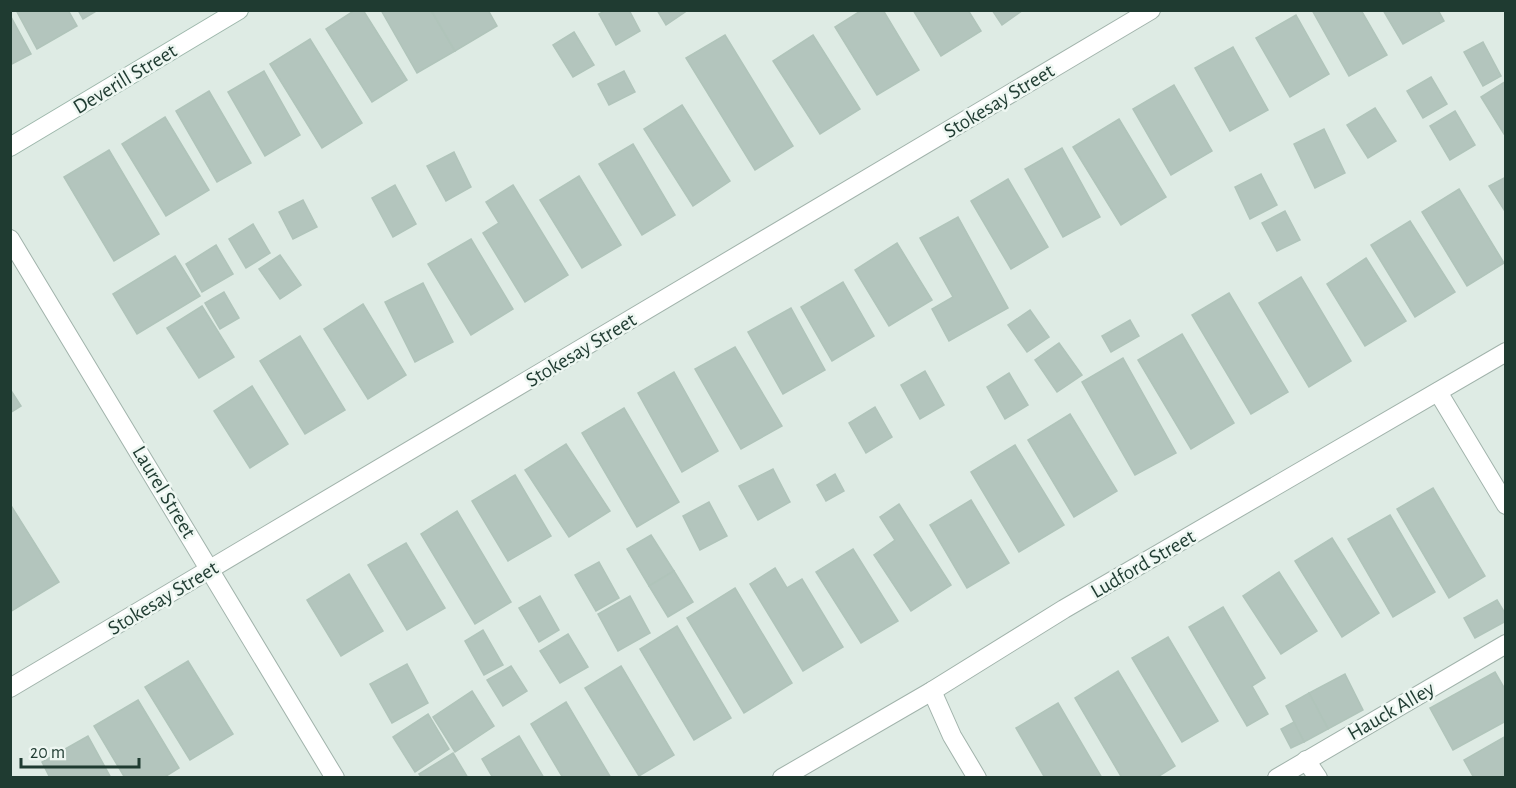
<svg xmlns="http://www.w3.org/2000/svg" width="1516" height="788" viewBox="0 0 1516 788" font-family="'Alegreya Sans',sans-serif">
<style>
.building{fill:#b3c5bd;stroke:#b0c4ba;stroke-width:1.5}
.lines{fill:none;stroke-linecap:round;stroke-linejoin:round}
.lane-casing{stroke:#a1b3ab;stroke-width:20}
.street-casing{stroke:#a1b3ab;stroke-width:20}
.secondary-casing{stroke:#9db7ab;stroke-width:20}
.lane{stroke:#fff;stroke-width:18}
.street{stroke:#fff;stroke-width:18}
.secondary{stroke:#fff;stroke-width:18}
.labels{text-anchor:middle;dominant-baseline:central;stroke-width:5;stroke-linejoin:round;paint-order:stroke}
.street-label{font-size:21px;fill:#1f3b31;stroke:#eef7f2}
</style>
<rect width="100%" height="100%" fill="#deebe4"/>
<g class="building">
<path d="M16,10h52l9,16 -40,23z"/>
<path d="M78,10h20l-15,9z"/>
<path d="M355,10h8l44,70 -35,22 -46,-73z"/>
<path d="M381,10h50l24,41 -38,22z"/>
<path d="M431,10h57l9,16 -42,25z"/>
<path d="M606,10h23l11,21 -24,14 -17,-31z"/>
<path d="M657,10h31l-22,15z"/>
<path d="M862,10h21l36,60 -42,25 -42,-68z"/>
<path d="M913,10h55l13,21 -40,25z"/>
<path d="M992,10h31l-21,15z"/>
<path d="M1312,10h49l26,45 -38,21z"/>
<path d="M1383,10h55l6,11 -41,23z"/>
<path d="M10,15l21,39 -21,11z"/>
<path d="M1296,15l33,59 -39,23 -34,-59z"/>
<path d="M574,32l20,33 -21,12 -20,-32z"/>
<path d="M725,35l68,111 -38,24 -69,-112z"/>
<path d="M813,35l47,74 -40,25 -47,-73z"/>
<path d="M310,39l52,84 -40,25 -52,-84z"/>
<path d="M1483,42l18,34 -18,10 -19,-34z"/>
<path d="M1233,47l35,63 -38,21 -35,-63z"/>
<path d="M264,71l36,64 -35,21 -37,-64z"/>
<path d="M624,71l11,21 -26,13 -11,-21z"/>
<path d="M1431,77l16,27 -24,14 -16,-27z"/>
<path d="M1506,81v52l-2,1 -23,-37z"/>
<path d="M1174,85l38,66 -41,24 -38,-66z"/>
<path d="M209,91l42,72 -34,19 -41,-71z"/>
<path d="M682,105l48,76 -37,25 -49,-77z"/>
<path d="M1375,108l21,33 -28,17 -21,-33z"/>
<path d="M1455,111l20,34 -25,15 -20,-34z"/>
<path d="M165,117l44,73 -43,26 -44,-72z"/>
<path d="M1119,119l47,78 -45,28 -48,-78z"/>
<path d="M1324,129l21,44 -30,15 -21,-44z"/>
<path d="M633,144l42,71 -33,20 -43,-71z"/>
<path d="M1062,148l38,69 -37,20 -38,-68z"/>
<path d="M109,150l50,84 -45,27 -50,-84z"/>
<path d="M454,152l17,35 -25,14 -19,-35z"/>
<path d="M1261,174l16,31 -27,14 -15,-32z"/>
<path d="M579,176l42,69 -39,23 -42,-68z"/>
<path d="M1506,177v36l-17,-27z"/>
<path d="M1008,179l40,68 -37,22 -40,-68z"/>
<path d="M395,185l21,39 -23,13 -21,-39z"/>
<path d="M513,185l55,90 -43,27 -42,-69 16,-10 -13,-21z"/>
<path d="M1459,189l45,74 -37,23 -45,-74z"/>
<path d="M303,200l14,27 -24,12 -14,-27z"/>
<path d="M1285,211l15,29 -23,11 -15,-28z"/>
<path d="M958,217l50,91 -59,33 -17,-32 21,-12 -33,-59z"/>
<path d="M1410,221l45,71 -40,25 -44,-72z"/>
<path d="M253,224l17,29 -24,15 -17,-29z"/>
<path d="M471,239l42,70 -42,26 -43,-71z"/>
<path d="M897,243l35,57 -43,26 -34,-56z"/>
<path d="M216,245l17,29 -31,18 -16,-28z"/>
<path d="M280,255l21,30 -21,14 -21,-30z"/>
<path d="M175,256l25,40 -63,38 -24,-40z"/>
<path d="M1366,258l40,63 -41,25 -38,-62z"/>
<path d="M1301,277l50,84 -42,26 -50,-84z"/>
<path d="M843,282l31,54 -42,25 -31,-54z"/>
<path d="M423,283l30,59 -38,20 -30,-60z"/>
<path d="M224,292l15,26 -19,11 -15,-26z"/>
<path d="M1229,293l59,99 -37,22 -59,-99z"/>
<path d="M363,304l43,71 -38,24 -44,-70z"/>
<path d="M202,306l32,51 -35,21 -32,-50z"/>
<path d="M791,308l34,62 -42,24 -35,-62z"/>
<path d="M1030,310l19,27 -22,15 -19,-27z"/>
<path d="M1130,320l9,16 -28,16 -9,-16z"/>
<path d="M1182,334l52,89 -43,26 -53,-89z"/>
<path d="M300,336l45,74 -40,24 -45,-73z"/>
<path d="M1059,343l23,32 -25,17 -22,-32z"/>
<path d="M735,347l47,79 -41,23 -46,-80z"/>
<path d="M1123,358l53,95 -41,22 -53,-93z"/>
<path d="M925,371l19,34 -24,14 -19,-34z"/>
<path d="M674,372l44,79 -36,21 -44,-79z"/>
<path d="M1009,373l19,32 -23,14 -18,-32z"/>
<path d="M252,386l36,58 -38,24 -36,-57z"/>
<path d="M10,389l11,17 -11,7z"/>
<path d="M875,407l17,30 -26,16 -17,-30z"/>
<path d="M624,408l55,94 -42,25 -55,-94z"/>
<path d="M1070,414l47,77 -43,26 -46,-77z"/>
<path d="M566,444l44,67 -41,26 -44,-67z"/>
<path d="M1015,445l49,80 -45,27 -48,-80z"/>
<path d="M773,469l17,33 -32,18 -19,-34z"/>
<path d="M835,474l9,17 -18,10 -9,-16z"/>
<path d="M515,475l36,61 -43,25 -36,-60z"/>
<path d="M1433,488l52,88 -36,22 -52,-89z"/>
<path d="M971,500l38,63 -42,25 -37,-63z"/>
<path d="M709,502l18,34 -27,14 -17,-34z"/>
<path d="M10,504l49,78 -49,30z"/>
<path d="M899,504l52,81 -40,26 -37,-56 21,-15 -15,-23z"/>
<path d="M457,511l54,91 -36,22 -54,-90z"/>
<path d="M1390,515l45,77 -42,25 -45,-78z"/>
<path d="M651,535l23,36 -25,15 -22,-37z"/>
<path d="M1332,538l47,75 -37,24 -47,-76z"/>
<path d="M406,543l39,65 -38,22 -39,-65z"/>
<path d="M853,549l45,72 -37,22 -45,-71z"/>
<path d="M599,562l20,36 -23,13 -21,-36z"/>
<path d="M775,568l12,20 15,-9 41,68 -40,24 -53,-87z"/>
<path d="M674,571l19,31 -25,15 -19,-31z"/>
<path d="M1279,572l38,59 -36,23 -38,-58z"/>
<path d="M349,574l34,57 -42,25 -34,-56z"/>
<path d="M735,588l57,95 -48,30 -57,-95z"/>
<path d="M540,596l19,34 -20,12 -20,-34z"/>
<path d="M630,596l20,37 -32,18 -20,-37z"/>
<path d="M1497,600l9,15v6l-31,17 -11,-20z"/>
<path d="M1223,607l42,71 -13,8 16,28 -21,12 -58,-99z"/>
<path d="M677,626l54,92 -37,22 -54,-91z"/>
<path d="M483,630l20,35 -19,10 -19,-34z"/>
<path d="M568,634l20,33 -28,16 -20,-32z"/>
<path d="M1168,637l50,84 -36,21 -50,-84z"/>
<path d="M188,661l45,73 -43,26 -45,-73z"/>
<path d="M407,664l21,39 -36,20 -22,-39z"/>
<path d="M511,666l16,25 -24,15 -16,-26z"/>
<path d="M621,666l53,89 -35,21 -54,-88z"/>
<path d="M1118,671l57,95 -19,12h-34l-47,-80z"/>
<path d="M1495,672l11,19v30l-53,29 -23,-42z"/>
<path d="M1345,674l18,36 -35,19 -19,-36z"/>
<path d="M472,691l22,35 -39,26 -22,-35z"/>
<path d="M1309,693l19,36 -24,13 -18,-36z"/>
<path d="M138,700l41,68 -16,10h-38l-31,-52z"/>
<path d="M566,702l45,76h-48l-32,-54z"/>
<path d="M1058,703l44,75h-57l-29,-50z"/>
<path d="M428,714l21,35 -34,23 -22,-35z"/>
<path d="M1294,722l10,20 -13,6 -10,-19z"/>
<path d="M88,736l23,42h-61l-8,-16z"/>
<path d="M519,736l25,42h-51l-11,-19z"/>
<path d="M1506,736v42h-32l-10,-18z"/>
<path d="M453,753l15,25h-46l-3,-4z"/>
</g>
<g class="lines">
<g class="lane-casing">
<g id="lane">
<path d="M1306,760l12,18"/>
<path d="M1277,778l229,-134"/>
</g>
</g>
<g class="street-casing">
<g id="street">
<path d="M10,239l325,539"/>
<path d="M1438,392l68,113"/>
<path d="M10,688l1141,-678"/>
<path d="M932,691l20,45 25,42"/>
<path d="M782,778l150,-87 132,-82 442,-257"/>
</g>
</g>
<g class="secondary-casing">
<path id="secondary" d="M10,147l229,-137"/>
</g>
<use href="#lane" class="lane"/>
<use href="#street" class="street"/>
<use href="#secondary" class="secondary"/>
</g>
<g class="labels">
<g class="street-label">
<text transform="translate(125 79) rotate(-31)">Deverill Street</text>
<text transform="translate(999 101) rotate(-31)">Stokesay Street</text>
<text transform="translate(581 350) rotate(-31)">Stokesay Street</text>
<text transform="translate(164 492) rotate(59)">Laurel Street</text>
<text transform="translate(1143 564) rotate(-30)">Ludford Street</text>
<text transform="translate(163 598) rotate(-31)">Stokesay Street</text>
<text transform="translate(1391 711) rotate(-30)">Hauck Alley</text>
</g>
</g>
<rect width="1516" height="788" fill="none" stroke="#1f3b31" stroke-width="24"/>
<path d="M21 758v9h118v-9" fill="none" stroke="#1f3b31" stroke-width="3"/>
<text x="30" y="758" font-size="18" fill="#1f3b31" stroke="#eef7f2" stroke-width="4.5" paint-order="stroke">20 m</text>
</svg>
